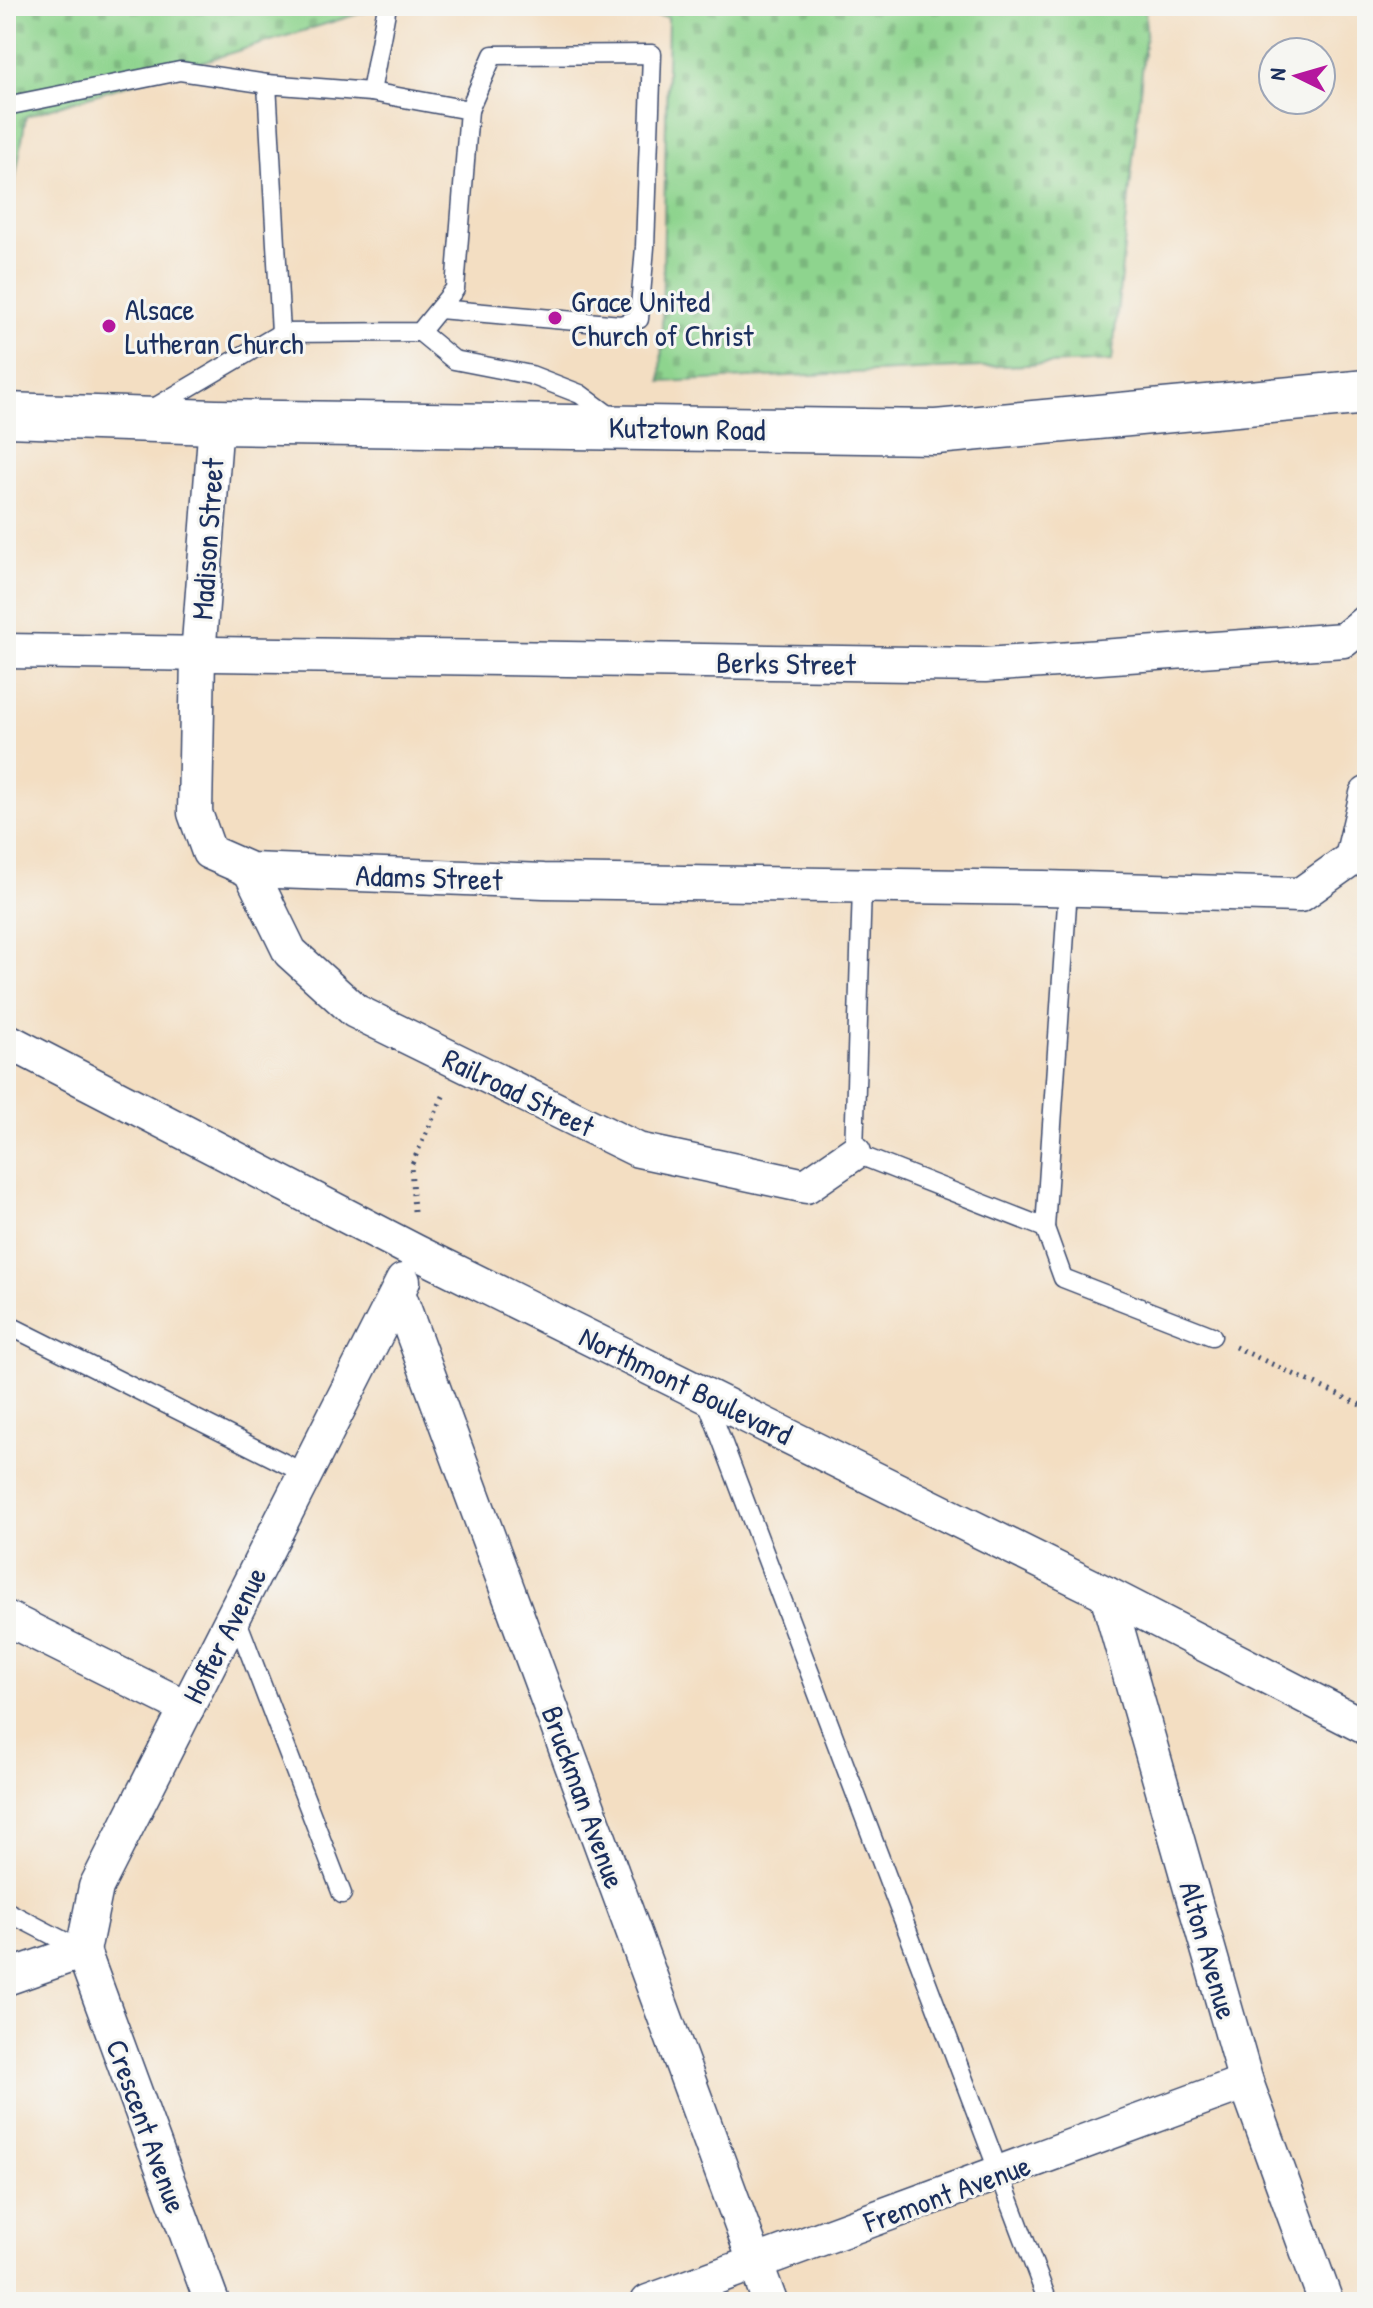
<svg xmlns="http://www.w3.org/2000/svg" width="1373" height="2308" viewBox="0 0 1373 2308" font-family="'Patrick Hand',sans-serif">
<style>
.cemetery{fill:url(#cemetery-stones);stroke:#548276;stroke-width:2}
.lines{fill:none;stroke-linecap:round;stroke-linejoin:round}
.service-casing{stroke:#3b496d;stroke-width:21}
.minor-casing{stroke:#3b496d;stroke-width:37}
.secondary-casing{stroke:#3b496d;stroke-width:47}
.path{stroke:#3b496d;stroke-width:5;stroke-dasharray:2 6;stroke-linecap:butt}
.service{stroke:#fff;stroke-width:18}
.minor{stroke:#fff;stroke-width:34}
.secondary{stroke:#fff;stroke-width:44}
.poi-dot{fill:#b5179e;stroke:#f6f6f2;stroke-width:3}
.labels{text-anchor:middle;dominant-baseline:central;stroke-width:6;stroke-linejoin:round;paint-order:stroke}
.poi-label{font-size:30px;fill:#1b2f5e;stroke:#f6f6f2;text-anchor:start}
.street-label{font-size:30px;fill:#1b2f5e;stroke:#f6f6f2}
</style>
<defs>
<pattern id="cemetery-stones" width="16" height="16" patternUnits="userSpaceOnUse" patternTransform="scale(2)"><rect width="16" height="16" fill="#8ed48e"/><path d="M2 7V4a2 2 0 0 1 4 0v3zM10 15v-3a2 2 0 0 1 4 0v3z" fill="#7ab67d"/></pattern>
</defs>
<rect width="100%" height="100%" fill="#f6f6f2"/>
<filter id="ink" filterUnits="userSpaceOnUse"><feTurbulence type="fractalNoise" baseFrequency=".0125" numOctaves="2"/><feDisplacementMap in="SourceGraphic" scale="16" xChannelSelector="R" yChannelSelector="G"/><feConvolveMatrix kernelMatrix="1 2 1 2 8 2 1 2 1" color-interpolation-filters="sRGB"/></filter>
<filter id="wash" filterUnits="userSpaceOnUse"><feTurbulence type="fractalNoise" baseFrequency=".006" numOctaves="4" result="noise"/><feDisplacementMap in="SourceGraphic" scale="32" xChannelSelector="R" yChannelSelector="G"/><feGaussianBlur stdDeviation="1.8" result="paint"/><feColorMatrix in="noise" values="0 0 0 0 0 0 0 0 0 0 0 0 0 0 0 0 0 1.4 0 .05"/><feComposite in="paint" operator="in"/></filter>
<g filter="url(#wash)">
<rect width="100%" height="100%" fill="#f3dec2"/>
<g class="cemetery">
<path d="M6,6h378l-358,110 -20,117z"/>
<path d="M548,6h597l1,27 -34,328 -451,21 7,-365z"/>
</g>
</g>
<g filter="url(#ink)">
<g class="lines">
<g class="service-casing">
<g id="service">
<path d="M267,84l104,8 98,18 -14,179 -35,43 -139,1z"/>
<path d="M371,92l16,-86"/>
<path d="M6,106l174,-35 87,13"/>
<path d="M439,309l182,16 18,-6 6,-72 7,-193 -159,1 -24,55"/>
<path d="M420,332l34,28 77,15 49,19 34,25"/>
<path d="M149,411l132,-78"/>
<path d="M862,886l-8,267 191,75 23,-339"/>
<path d="M1045,1228l18,50 149,58"/>
<path d="M6,1324l300,150"/>
<path d="M705,1396l343,906"/>
<path d="M235,1615l107,279"/>
<path d="M6,1911l77,40"/>
</g>
</g>
<g class="minor-casing">
<g id="minor">
<path d="M216,422l-18,234 -3,157 14,39 41,18 294,11 500,7 256,7 52,-37 15,-64"/>
<path d="M6,651l979,14 359,-25 23,-19"/>
<path d="M250,870l40,82 65,59 283,139 168,36 48,-33"/>
<path d="M6,1040l410,212 691,342 260,134"/>
<path d="M398,1293l372,1009"/>
<path d="M1107,1594l139,488 80,220"/>
<path d="M6,1618l181,90"/>
<path d="M83,1951l129,351"/>
<path d="M6,1978l77,-27 13,-64 307,-606"/>
<path d="M648,2302l598,-220"/>
</g>
</g>
<g class="secondary-casing">
<path id="secondary" d="M6,415l210,7 720,10 431,-40"/>
</g>
<g class="path">
<path d="M414,1211l-3,-45 34,-74"/>
<path d="M1235,1347l132,61"/>
</g>
<use href="#service" class="service"/>
<use href="#minor" class="minor"/>
<use href="#secondary" class="secondary"/>
</g>
</g>
<g class="poi-dot">
<circle cx="555" cy="318" r="8"/>
<circle cx="109" cy="326" r="8"/>
</g>
<g class="labels">
<g class="poi-label">
<text x="571" y="301">Grace United<tspan x="571" dy="34">Church of Christ</tspan></text>
<text x="125" y="309">Alsace<tspan x="125" dy="34">Lutheran Church</tspan></text>
</g>
<g class="street-label">
<text transform="translate(687 428) rotate(1)">Kutztown Road</text>
<text transform="translate(207 539) rotate(-86)">Madison Street</text>
<text transform="translate(786 663) rotate(1)">Berks Street</text>
<text transform="translate(429 877) rotate(2)">Adams Street</text>
<text transform="translate(519 1092) rotate(26)">Railroad Street</text>
<text transform="translate(686 1385) rotate(26)">Northmont Boulevard</text>
<text transform="translate(224 1635) rotate(-63)">Hoffer Avenue</text>
<text transform="translate(584 1797) rotate(70)">Bruckman Avenue</text>
<text transform="translate(1209 1950) rotate(74)">Alton Avenue</text>
<text transform="translate(147 2126) rotate(70)">Crescent Avenue</text>
<text transform="translate(947 2193) rotate(-20)">Fremont Avenue</text>
</g>
</g>
<rect width="1373" height="2308" fill="none" stroke="#f6f6f2" stroke-width="32"/>
<g transform="translate(1297 76) rotate(275)"><circle r="38" fill="#f6f6f2" stroke="#9ea6b7" stroke-width="2"/>
<path d="M0-6L14 30L0 20L-14 30Z" fill="#b5179e"/>
<text y="-12" font-size="22" font-weight="bold" text-anchor="middle" fill="#1b2f5e">N</text>
</g>
</svg>
